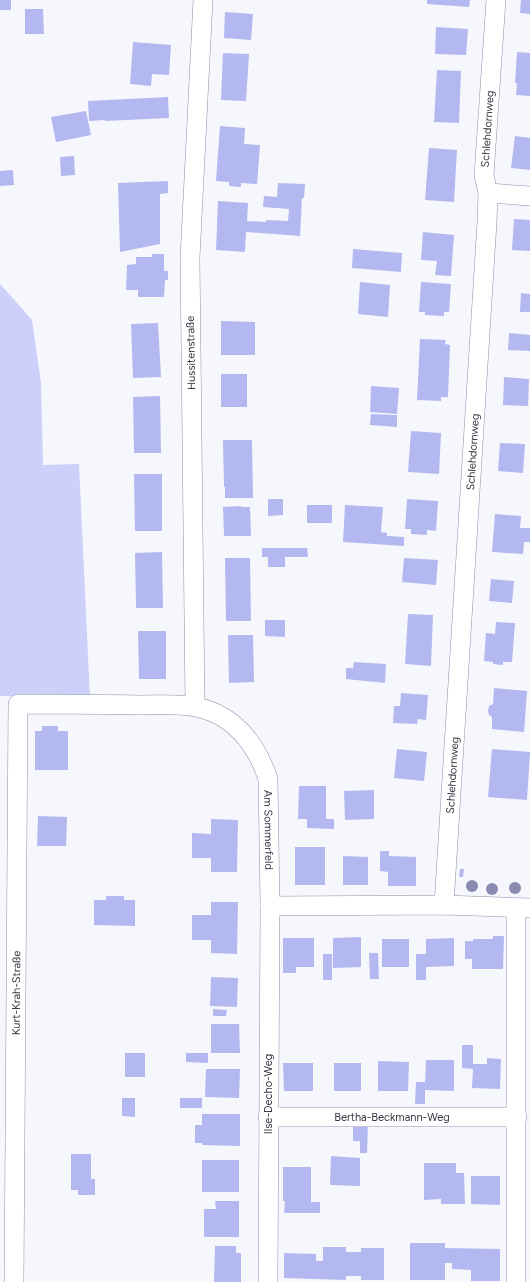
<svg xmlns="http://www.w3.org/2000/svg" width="530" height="1282" viewBox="0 0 530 1282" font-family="Figtree,sans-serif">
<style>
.green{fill:#cdd0f8}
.building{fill:#b4b8f0}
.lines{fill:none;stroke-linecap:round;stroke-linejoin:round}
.minor-casing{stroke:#8c8fa9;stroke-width:20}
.minor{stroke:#fff;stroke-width:19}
.tree{fill:#8b8ab0}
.labels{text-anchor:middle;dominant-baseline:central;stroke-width:4;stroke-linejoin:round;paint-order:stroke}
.street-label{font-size:11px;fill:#363742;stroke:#fff}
</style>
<rect width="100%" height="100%" fill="#f6f7fd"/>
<path class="green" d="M0,284l32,36 9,63 2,82 36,-1 11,234 -90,-2z"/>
<g class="building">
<rect x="0" y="0" width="11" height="10"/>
<path d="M427,0h43l-1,7 -42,-3z"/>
<path d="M521,0h9v14l-10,-1z"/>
<path d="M25,9h18l1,25h-19z"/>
<path d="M225,12l28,2 -2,26 -27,-2z"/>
<path d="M436,27l32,2 -2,26 -31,-1z"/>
<path d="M133,42l38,3 -2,30 -17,-1 -1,12 -21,-2z"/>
<path d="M517,52l13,1v43l-14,-1 1,-12h-2z"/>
<path d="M223,53l26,1 -3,47 -25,-1z"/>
<path d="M437,70l24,1 -2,52 -25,-1z"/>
<path d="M168,97l1,21 -64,3v-1l-16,1 -1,-20z"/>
<path d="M86,111l5,24 -35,7 -5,-25z"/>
<path d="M220,126l25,2 -1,16 16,1 -3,39 -16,-1v4l-12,-1v-4l-13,-1z"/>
<path d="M515,136l15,2v32l-19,-2z"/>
<path d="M429,148l28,2 -3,52 -29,-2z"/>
<path d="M74,156l1,19 -14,1 -1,-19z"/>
<path d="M13,170l1,15 -14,1v-15z"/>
<path d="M168,181v12l-8,1v50l-40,8 -2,-69z"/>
<path d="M278,183l27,1 -1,14h-2l-2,38 -54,-4 -1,20 -29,-2 2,-49 30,2 -1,18 19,1v-2l22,1 1,-12 -26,-2 1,-11 13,1z"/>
<path d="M514,219l16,1v31l-18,-1z"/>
<path d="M423,232l31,3 -3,41 -16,-1 2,-14 -16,-1z"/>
<path d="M353,249l49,4 -1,19 -49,-4z"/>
<path d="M152,254h12v17h4v9h-3l-1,17h-26v-7h-12l1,-25 9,-1v-7h16z"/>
<path d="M360,282l30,3 -2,32 -30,-3z"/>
<path d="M421,282l30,2 -2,28h-5v4l-19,-1v-3h-6z"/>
<path d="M521,293l9,1v18h-10z"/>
<path d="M221,321l34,1v33h-34z"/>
<path d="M158,323l3,54 -28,1 -2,-54z"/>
<path d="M509,333l21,2v16l-22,-1z"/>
<path d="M420,339l26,1 -1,4 5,1 -2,52h-7v4l-24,-1z"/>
<rect x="221" y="374" width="26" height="33"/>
<path d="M504,377l25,2 -1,27 -25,-1z"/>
<path d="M371,386l28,2 -2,26 -27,-2z"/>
<path d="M160,396l1,57h-27l-1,-56z"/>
<path d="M371,414l26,1v12l-27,-2z"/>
<path d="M411,431l30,2 -2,41 -31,-2z"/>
<path d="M223,440h29l1,58h-28v-11h-1z"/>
<path d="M500,443l25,1 -2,29 -25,-2z"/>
<path d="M134,474h28v57h-27z"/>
<path d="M268,499h15v16l-15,1z"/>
<path d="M407,499l31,2 -2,30 -9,-1v5l-16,-1v-5h-6z"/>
<rect x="307" y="505" width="25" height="18"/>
<path d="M345,505l38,2 -2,25 6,1v3l17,1v9l-61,-4z"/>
<path d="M241,506v1h9l1,29h-27l-1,-29z"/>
<path d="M495,514l26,2 -1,12h10v14h-6l-1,12 -31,-2z"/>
<path d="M262,548h45l1,9h-23v10h-17v-10h-6z"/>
<path d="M162,552l1,56h-27l-1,-55z"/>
<path d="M225,558h25l1,63h-25z"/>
<path d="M404,558l34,2 -2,25 -34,-3z"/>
<path d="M491,579l23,2 -2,22 -23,-2z"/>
<path d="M408,614l25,1 -2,51 -26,-2z"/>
<path d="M265,620h20v17l-20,-1z"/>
<path d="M496,622l19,1 -3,39h-9v3l-10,-1v-2l-9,-1 2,-28 9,1z"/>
<path d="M138,631h28v48h-27z"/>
<path d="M228,635h25l1,47 -25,1z"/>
<path d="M354,662l32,2 -1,19 -39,-4v-11h7z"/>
<path d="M494,688l33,3 -3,41 -32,-3v-12l-3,-2 -1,-4 1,-5 4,-2z"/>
<path d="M401,693l27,2 -2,25 -8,-1 -1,5 -24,-1 1,-17h6z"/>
<path d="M42,726h16v5h10v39h-33v-39h7z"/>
<path d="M397,749l30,3 -3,29 -30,-3z"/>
<path d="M492,749l38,3 -3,48 -39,-3z"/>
<path d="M299,786h27v33h8v10l-27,-1v-9h-9z"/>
<path d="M374,790v29l-29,1 -1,-29z"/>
<path d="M38,816l29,1 -1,29h-29z"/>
<path d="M211,819l27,1 -1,52h-26v-14h-19v-25l19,1z"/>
<rect x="295" y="847" width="30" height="38"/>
<path d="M380,851h9v5l27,1v29h-28v-14l-8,-1z"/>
<path d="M343,856l25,1v28h-25z"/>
<path d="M460,869h4l-1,8h-4z"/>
<path d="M106,896h18v4h11v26l-41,-1v-25h12z"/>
<path d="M211,902h27l-1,52 -26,-1v-13h-19v-25h19z"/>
<path d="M493,936h11l-1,33h-31v-10h-7v-18h8v-2h20z"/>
<path d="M361,937v30l-28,1v-30z"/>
<path d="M283,938h31v29h-18v6h-13z"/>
<path d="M454,938v28l-28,1v13h-10v-26h10v-15z"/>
<rect x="382" y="939" width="27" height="28"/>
<path d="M369,953h9l1,26h-9z"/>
<rect x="323" y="954" width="9" height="26"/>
<path d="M211,977l27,1 -1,29 -27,-1z"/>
<path d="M213,1009l14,1 -1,6h-13z"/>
<path d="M211,1024h28l1,29h-29z"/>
<path d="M462,1045h11v19h14v-6l14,1 -1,30 -28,-1 1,-19 -11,-1z"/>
<rect x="125" y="1053" width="20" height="24"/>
<path d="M186,1053h22v10l-22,-1z"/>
<path d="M426,1060h28v31l-29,-1v14h-10l1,-22h9z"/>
<path d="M378,1061l31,1 -1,29h-30z"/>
<path d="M283,1063h30v28h-29z"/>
<rect x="334" y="1063" width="27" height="28"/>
<path d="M206,1069h34l-1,29 -34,-1z"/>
<path d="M122,1098h13v19l-13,-1z"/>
<rect x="180" y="1098" width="22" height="10"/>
<path d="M202,1114h38v32l-38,-1v-2h-7v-18h7z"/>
<path d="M353,1124l15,1 -1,28h-7v-12h-7z"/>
<path d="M71,1154h20v25h4v16h-17v-5h-7z"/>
<path d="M331,1156l29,2v28l-30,-1z"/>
<rect x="202" y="1160" width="37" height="32"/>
<path d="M424,1163h32v10h8l1,31h-24v-5l-17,1z"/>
<path d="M283,1167h28v35h9v11h-36l1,-12h-2z"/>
<path d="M471,1176h29v29l-29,-1z"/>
<path d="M215,1201h24v36h-35v-28h12z"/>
<path d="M410,1243h35v5l55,1v32h-29v-11l-19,-1v-6h-7v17h-35z"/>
<path d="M215,1246h21v7h5v29h-27z"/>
<path d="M323,1247h23v5h15v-4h23v32h-23v-4h-15v4l-62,-2v-25l32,1v7h7z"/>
</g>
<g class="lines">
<g class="minor-casing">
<g id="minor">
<path d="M488,193l42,3"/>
<path d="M195,706l-5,-448 13,-258"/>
<path id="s1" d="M444,905l43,-683 1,-29 -4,-18 12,-175"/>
<path d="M270,906l174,-1 86,3"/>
<path d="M516,908v374"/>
<path id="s2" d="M268,1117h249"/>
<path id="s3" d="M14,1282l4,-578c40,0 81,0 121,1 26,0 54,-3 78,9 26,13 42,38 51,65l2,127 -2,376"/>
</g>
</g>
<use href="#minor" class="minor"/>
</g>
<g class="tree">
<circle cx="472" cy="886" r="6"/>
<circle cx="515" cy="888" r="6"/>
<circle cx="492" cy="889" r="6"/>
</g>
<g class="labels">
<g class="street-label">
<text stroke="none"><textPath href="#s1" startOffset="778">Schlehdornweg</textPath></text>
<text transform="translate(191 353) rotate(-91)">Hussitenstraße</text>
<text stroke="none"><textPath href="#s1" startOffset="454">Schlehdornweg</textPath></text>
<text stroke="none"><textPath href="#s1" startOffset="130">Schlehdornweg</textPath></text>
<text stroke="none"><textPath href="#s3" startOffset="914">Am Sommerfeld</textPath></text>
<text stroke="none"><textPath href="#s3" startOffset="289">Kurt-Krah-Straße</textPath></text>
<text transform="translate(268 1094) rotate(-90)">Ilse-Decho-Weg</text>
<text stroke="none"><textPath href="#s2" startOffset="124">Bertha-Beckmann-Weg</textPath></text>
</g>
</g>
</svg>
